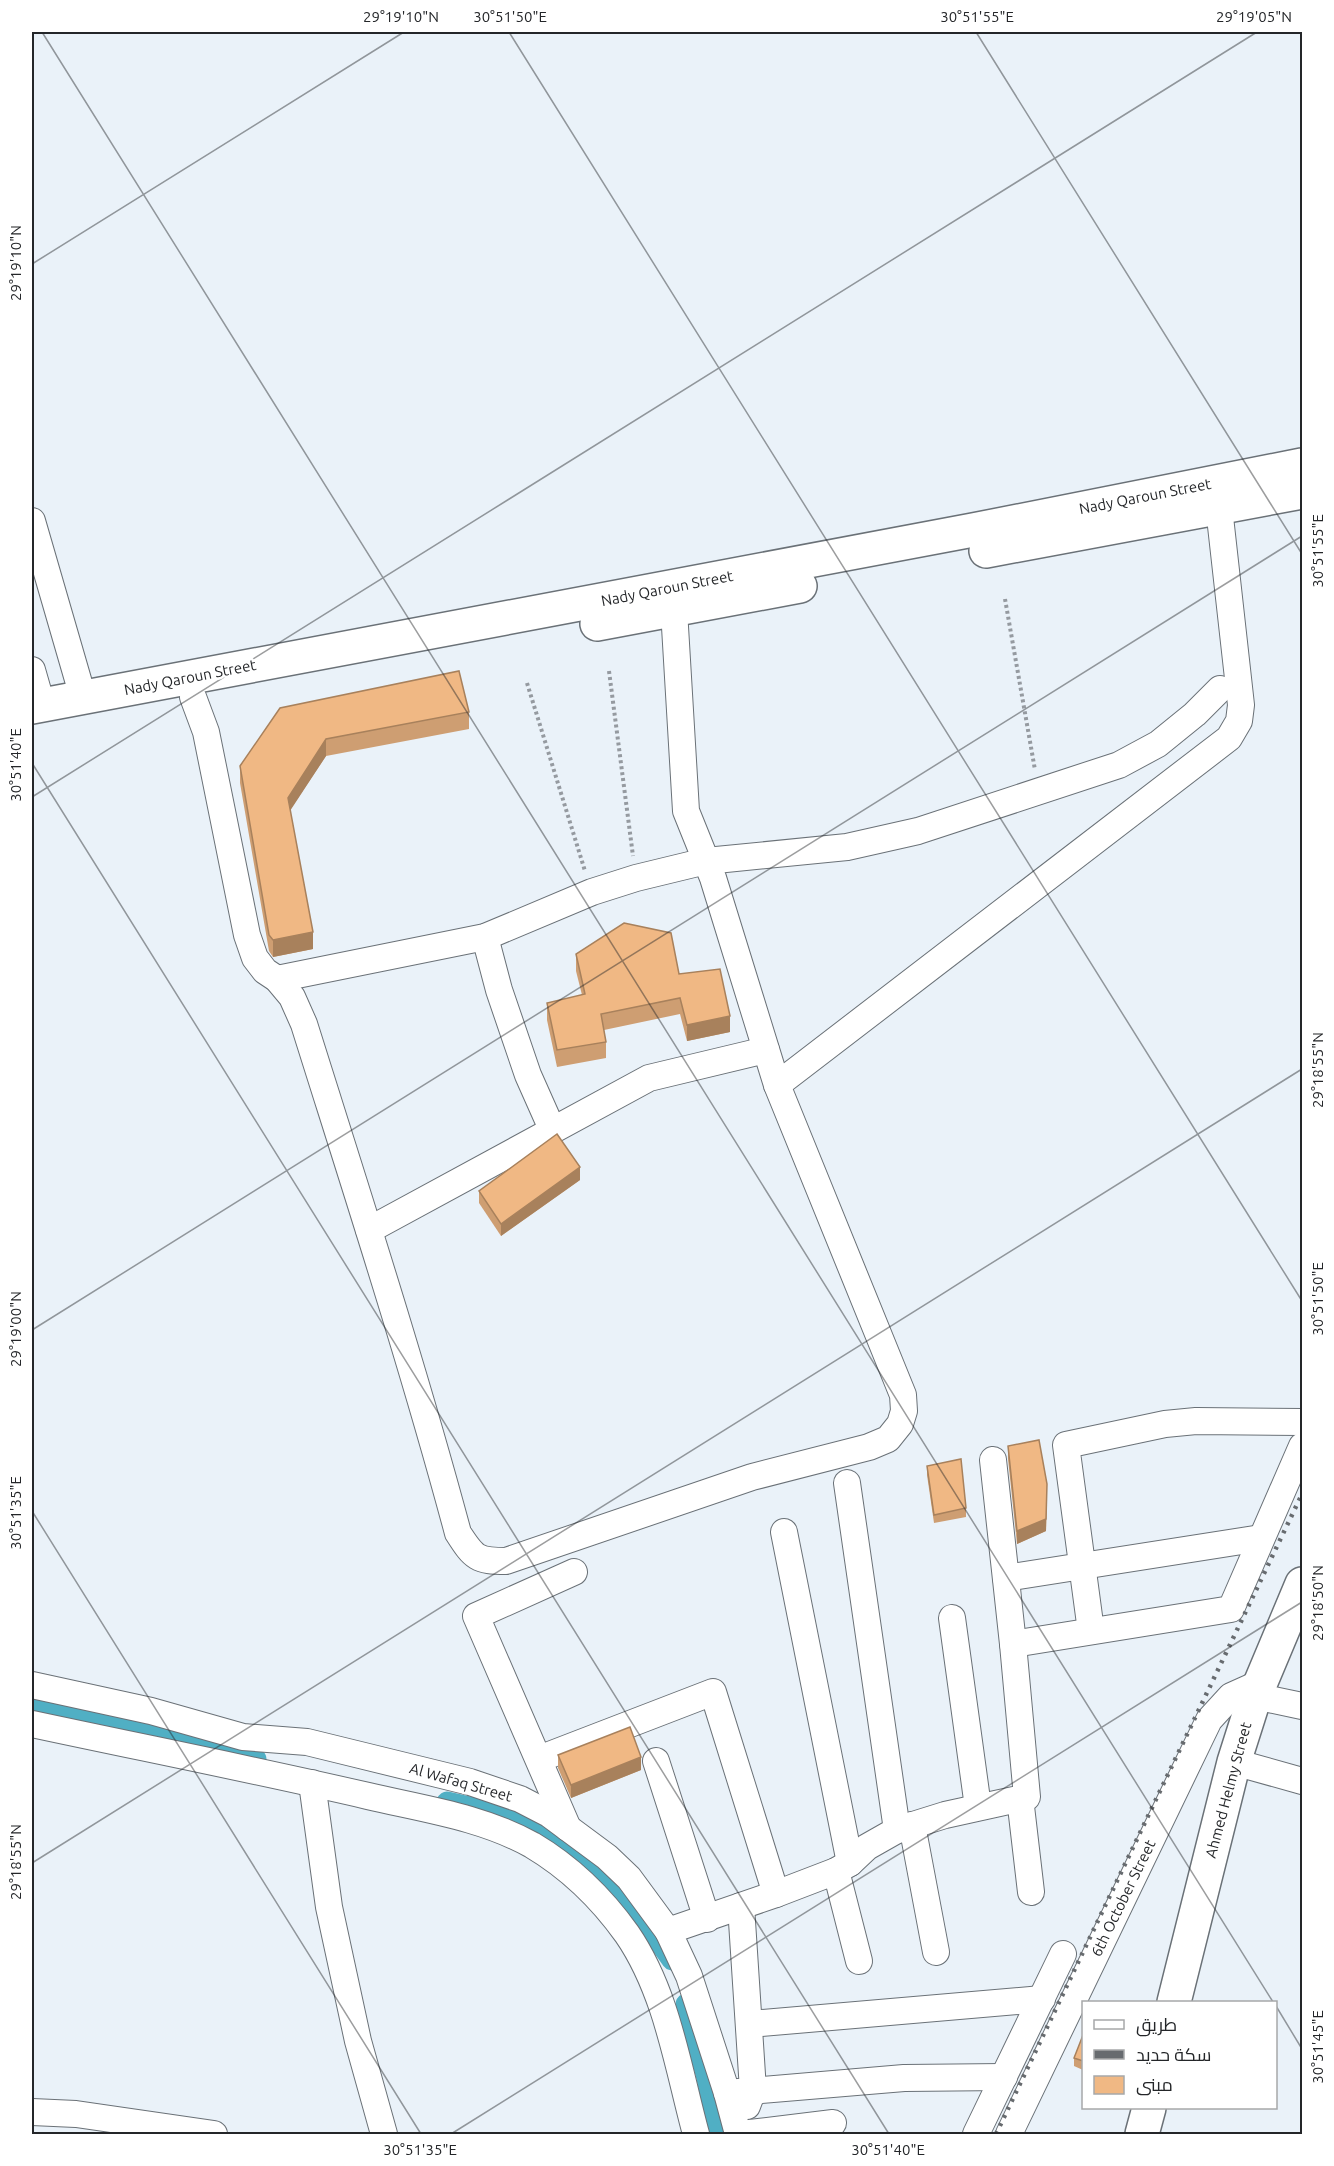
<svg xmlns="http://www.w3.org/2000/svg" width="1334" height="2166" viewBox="0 0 1334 2166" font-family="Ubuntu,Cairo,sans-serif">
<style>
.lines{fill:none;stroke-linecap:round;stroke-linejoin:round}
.canal{stroke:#50afc4;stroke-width:21}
.minor-casing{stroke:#6a7177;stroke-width:28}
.major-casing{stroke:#6a7177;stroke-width:36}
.path{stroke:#959aa0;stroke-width:4;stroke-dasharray:3 3;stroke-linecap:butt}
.minor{stroke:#fff;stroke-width:26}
.major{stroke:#fff;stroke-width:33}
.rail{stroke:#676b6f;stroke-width:4.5;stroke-dasharray:3 6;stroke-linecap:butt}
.wall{fill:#ce9e72}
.shaded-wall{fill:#a8815c}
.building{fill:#f0b884;stroke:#a8815c;stroke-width:1.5}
.ticks{fill:none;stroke:#242629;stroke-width:1.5;stroke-opacity:0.45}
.labels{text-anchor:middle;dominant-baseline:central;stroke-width:5;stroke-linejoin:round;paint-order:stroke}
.street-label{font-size:15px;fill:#242629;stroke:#fff}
.neatline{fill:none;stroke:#242629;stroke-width:2}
.ticks-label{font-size:15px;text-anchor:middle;fill:#242629}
</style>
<rect width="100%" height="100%" fill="#eaf2f9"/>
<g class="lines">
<g class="canal">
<path d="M32,1707l224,52"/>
<path d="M447,1802l85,19 87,65 53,74"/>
<path d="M686,2004l20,70 13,60"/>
</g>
<g class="minor-casing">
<g id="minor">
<path d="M32,521l51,176"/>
<path d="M32,670l10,35"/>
<path d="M193,697l13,35 41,203 8,23 10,13 12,8 15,18 12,27c53,169 108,338 154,509 16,25 19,28 48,28l246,-84 117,-30 19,-8 12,-15 4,-13 -1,-16 -126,-310 -64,-207 -27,-67 -12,-201"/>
<path d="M485,937l14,53 29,85 24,54"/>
<path d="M277,979l208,-42 107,-45 44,-14 70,-17 141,-14 71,-16 201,-66 39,-21 37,-30 25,-25"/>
<path d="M777,1085l452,-347 10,-17 2,-16 -22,-197"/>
<path d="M369,1230l280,-152 117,-28"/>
<path d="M784,1532l66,331"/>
<path d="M1006,1578l255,-40"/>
<path d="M952,1618l26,189"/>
<path d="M1091,1631l-25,-186 99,-21 31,-3 106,1"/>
<path d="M1013,1644l218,-35 71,-163"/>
<path d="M32,1685l119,26 92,26 64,5 163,40 50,17 29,15 58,43 22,21 39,53 21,45 38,117 11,41"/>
<path d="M1255,1696l47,10"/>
<path d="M32,1724c112,24 224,46 336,72 55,13 114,21 164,49 37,22 70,54 95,89 40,58 51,134 69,200"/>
<path d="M539,1759l174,-67 63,202"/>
<path d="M656,1761l51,158"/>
<path d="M1234,1762l68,19"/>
<path d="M312,1783l17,124 29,134 26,93"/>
<path d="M1020,1798l11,94"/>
<path d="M912,1825l24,127"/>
<path d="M568,1828l-92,-212 98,-44"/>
<path d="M897,1830l48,-15 82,-18 -14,-153 -20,-184"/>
<path d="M836,1871l23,90"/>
<path d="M741,1906l12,184 -6,16"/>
<path d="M668,1931l108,-37 60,-23 14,-8 17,-16 30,-17 -50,-347"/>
<path d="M750,2024l292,-25"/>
<path d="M727,2093l177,-15 100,-1"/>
<path d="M32,2112l44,2 138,20"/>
<path d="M741,2134l92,-11"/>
<path d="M976,2134l87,-180"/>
<path d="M1009,2134l200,-414 22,-24 29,-13"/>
</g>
</g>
<g class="major-casing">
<g id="major">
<path d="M986,551l316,-59"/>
<path d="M597,624l203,-38"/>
<path d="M32,707l941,-177 329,-65"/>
<path d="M1174,2002l60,-240 21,-66 47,-112"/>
<path d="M1142,2134l7,-26"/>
</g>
</g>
<g class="path">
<path d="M1005,599l30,171"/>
<path d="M609,671l24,185"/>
<path d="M527,683l58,188"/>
</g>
<use href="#minor" class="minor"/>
<use href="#major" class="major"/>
<path class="rail" d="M996,2134l306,-640"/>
</g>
<g class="wall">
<path d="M280,708l189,4v17l-143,27 -36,54 23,139 -40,8 -4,-6 -29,-168v-17z"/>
<path d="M576,954l103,20 51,58 -43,9 -7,-27 -76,16 2,12v16l-49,9 -10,-47v-17l35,-8 -6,-24z"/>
<path d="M580,1180l-79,56 -22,-33v-12z"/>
<path d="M1008,1446l39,51 -1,34 -29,13 -9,-85z"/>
<path d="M927,1466l39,42v9l-32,6 -7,-48z"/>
<path d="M558,1755l83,15 -70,28 -13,-30z"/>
<path d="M1083,2035v35l-9,-4v-8z"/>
</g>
<g class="shaded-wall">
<path d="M326,739v17l-38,58v-16z"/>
<path d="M313,932v17l-40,8v-17z"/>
<path d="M730,1016v16l-43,9v-16z"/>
<path d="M580,1167v13l-79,56v-12z"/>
<path d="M1047,1484l-1,47 -29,13v-13z"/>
<path d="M641,1757v13l-70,28v-13z"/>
</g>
<g class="building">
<path d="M459,671l10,41 -143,27 -38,59 25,134 -40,8 -4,-5 -29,-169 40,-58z"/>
<path d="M624,923l47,10 8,41 41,-5 10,47 -43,9 -7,-27 -79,16 5,28 -49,8 -10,-47 38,-9 -9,-40z"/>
<path d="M557,1134l23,33 -79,57 -22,-33z"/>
<path d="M1039,1440l8,44 -1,35 -29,12 -9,-85z"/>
<path d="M961,1459l5,49 -32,7 -7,-49z"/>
<path d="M630,1727l11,30 -70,28 -13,-30z"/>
<path d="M1083,2035v26l-9,-3z"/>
</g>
<path class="ticks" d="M42,32l1231,1970M509,32l793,1269M976,32l326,522M32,264l372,-232M32,763l857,1371M32,797l1225,-765M32,1330l1270,-794M32,1511l389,623M32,1863l1270,-794M1276,2006l26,43M451,2134l851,-532"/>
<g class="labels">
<g class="street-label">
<text transform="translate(1145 496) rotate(-11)">Nady Qaroun Street</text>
<text transform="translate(667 588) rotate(-11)">Nady Qaroun Street</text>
<text transform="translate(190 677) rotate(-11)">Nady Qaroun Street</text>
<text transform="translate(461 1782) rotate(16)">Al Wafaq Street</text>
<text transform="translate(1228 1790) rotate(-75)">Ahmed Helmy Street</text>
<text transform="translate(1123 1898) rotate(-64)">6th October Street</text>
</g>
</g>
<rect width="1334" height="2166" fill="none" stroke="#ffffff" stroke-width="66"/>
<rect x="1082" y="2001" width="195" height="108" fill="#ffffff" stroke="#a7a8a9" stroke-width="1.5"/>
<rect x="1094" y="2020" width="30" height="9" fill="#ffffff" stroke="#a7a8a9" stroke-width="1.5"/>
<text x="1136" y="2031" font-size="18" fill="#242629">طريق</text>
<rect x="1094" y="2050" width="30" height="9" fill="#676b6f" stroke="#a7a8a9" stroke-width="1.5"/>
<text x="1136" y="2061" font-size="18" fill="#242629">سكة حديد</text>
<rect x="1094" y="2076" width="30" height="18" fill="#f0b884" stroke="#a7a8a9" stroke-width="1.5"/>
<text x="1136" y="2091" font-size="18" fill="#242629">مبنى</text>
<rect x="33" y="33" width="1268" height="2100" class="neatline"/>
<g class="ticks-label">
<text x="401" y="22">29°19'10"N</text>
<text x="510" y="22">30°51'50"E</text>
<text x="977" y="22">30°51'55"E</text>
<text x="1254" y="22">29°19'05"N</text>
<text transform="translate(16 263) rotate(-90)" y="5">29°19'10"N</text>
<text transform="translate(1318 551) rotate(-90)" y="5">30°51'55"E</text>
<text transform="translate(16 765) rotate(-90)" y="5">30°51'40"E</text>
<text transform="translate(1318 1070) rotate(-90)" y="5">29°18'55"N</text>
<text transform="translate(1318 1299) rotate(-90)" y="5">30°51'50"E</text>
<text transform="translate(16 1329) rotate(-90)" y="5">29°19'00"N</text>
<text transform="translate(16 1513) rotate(-90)" y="5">30°51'35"E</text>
<text transform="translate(1318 1603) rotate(-90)" y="5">29°18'50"N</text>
<text transform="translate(16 1862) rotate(-90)" y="5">29°18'55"N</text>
<text transform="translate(1318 2047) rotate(-90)" y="5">30°51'45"E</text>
<text x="420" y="2155">30°51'35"E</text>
<text x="888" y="2155">30°51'40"E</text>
</g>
</svg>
